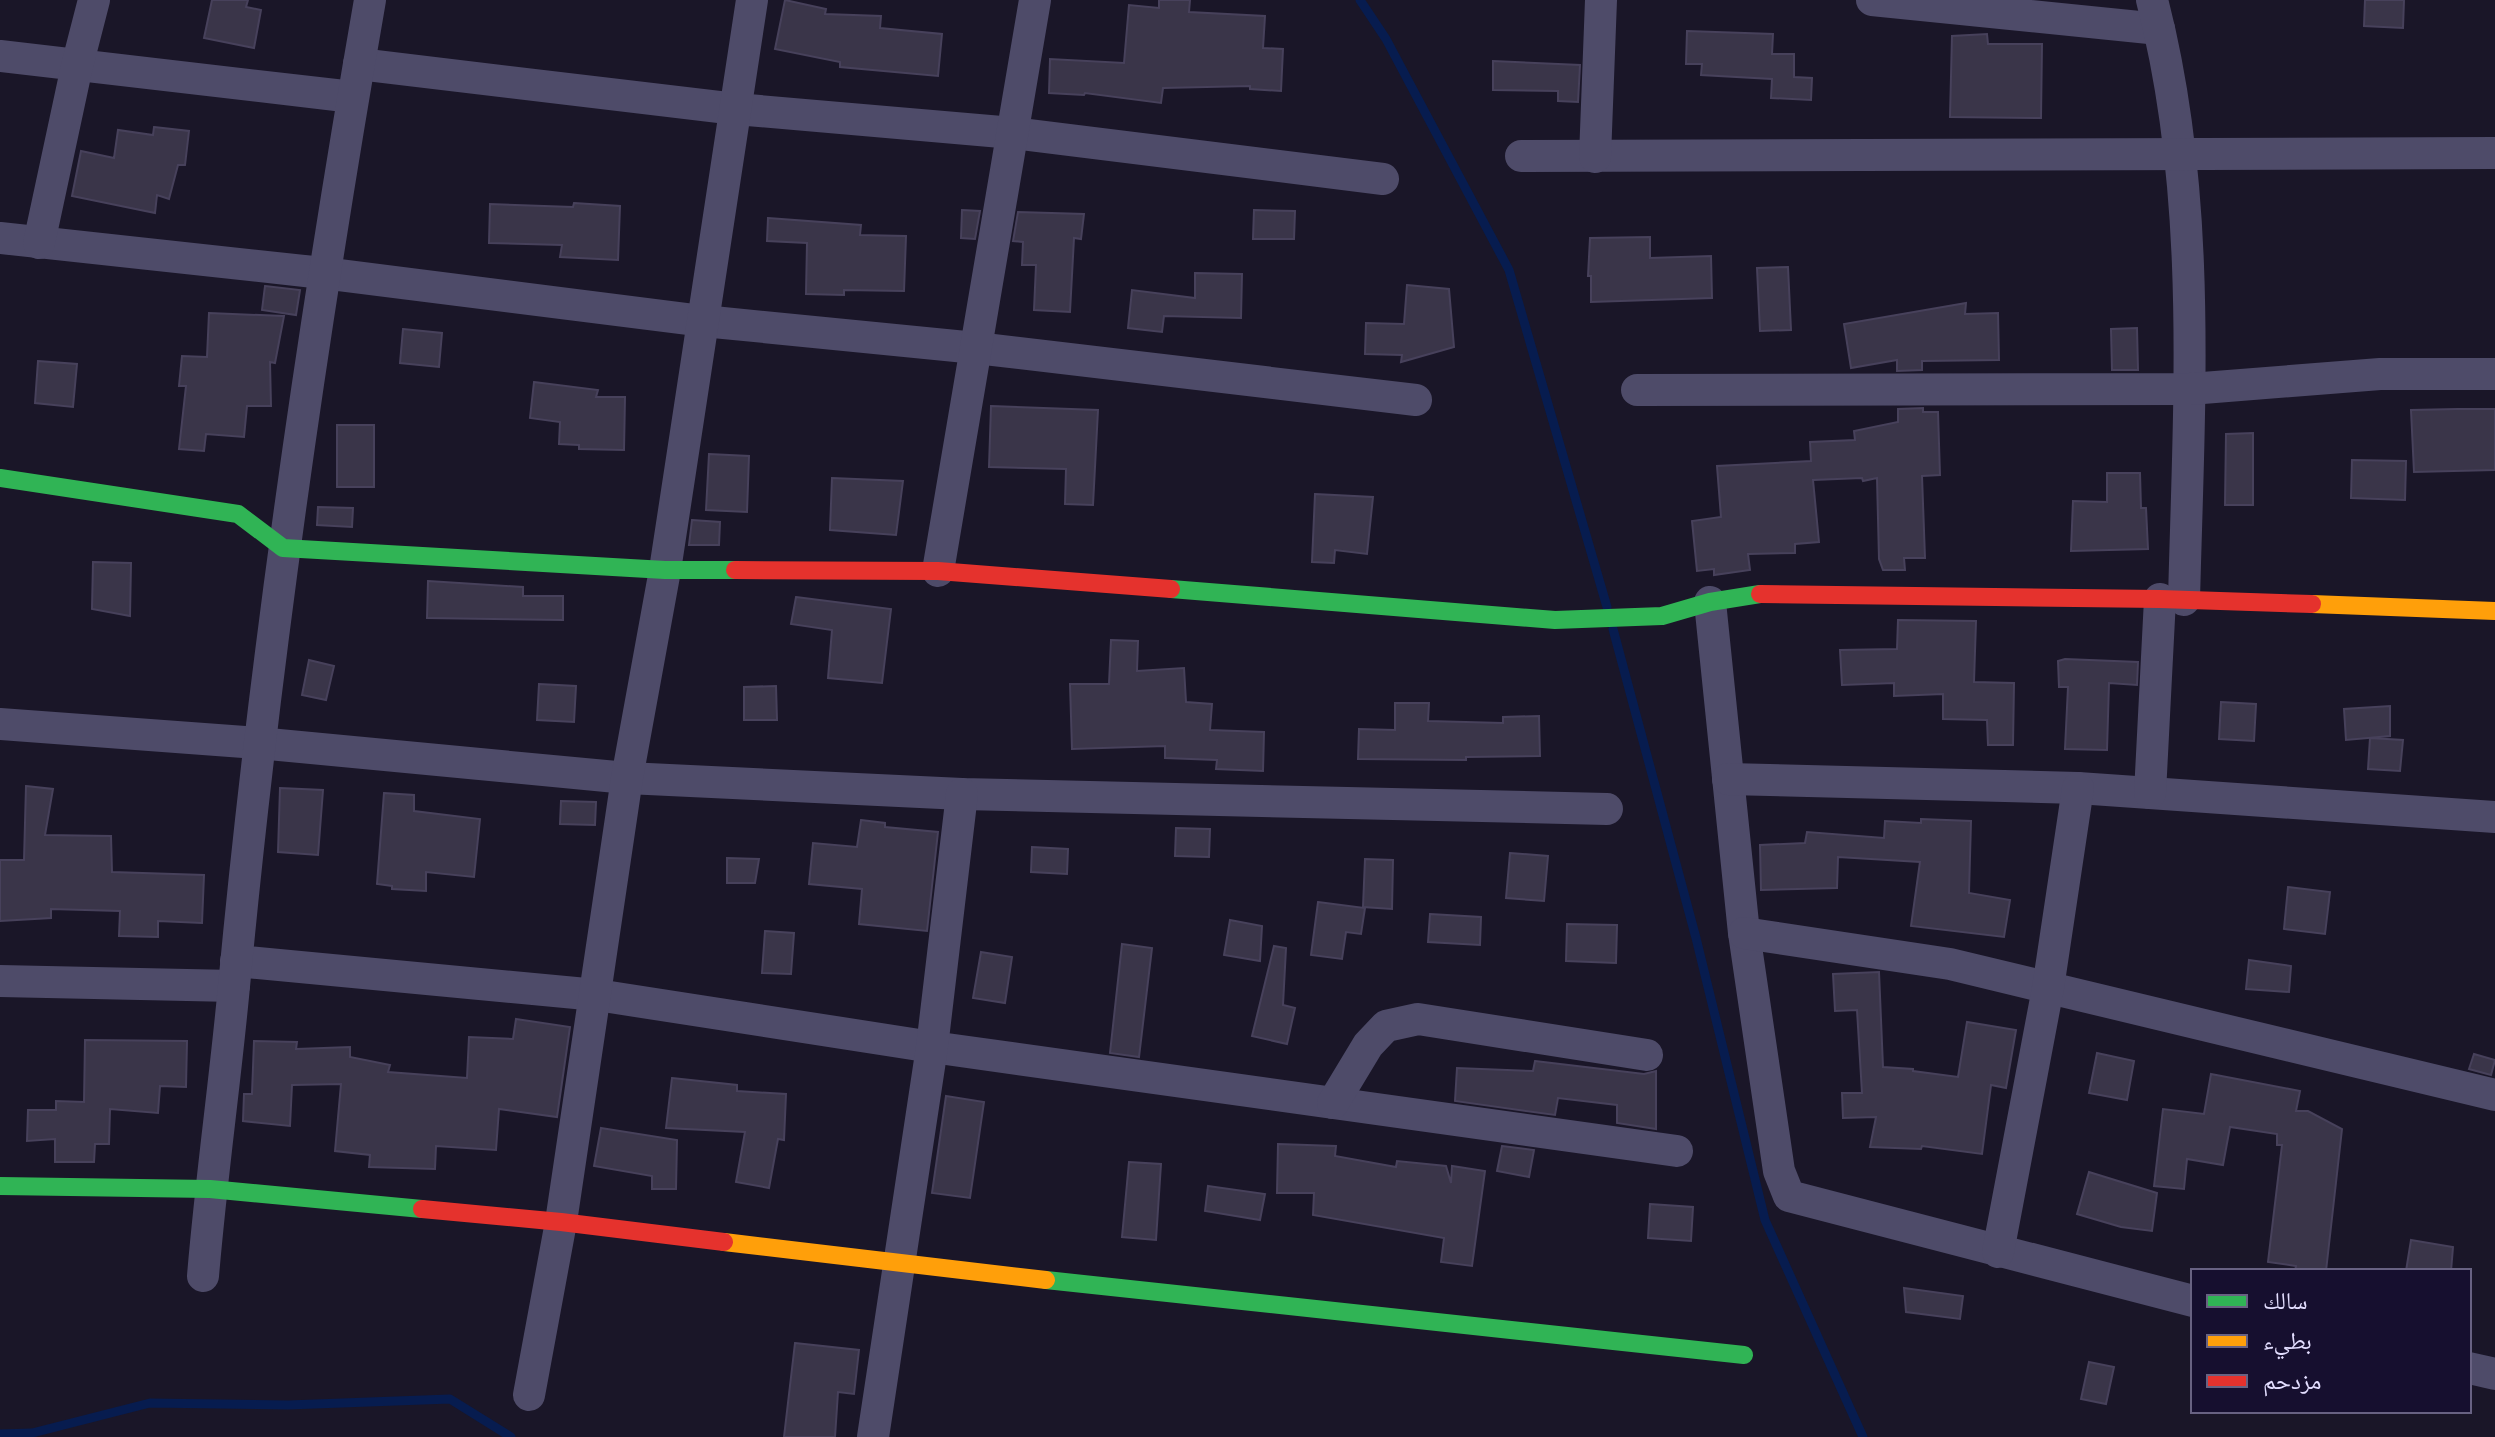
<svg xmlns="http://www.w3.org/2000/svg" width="2495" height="1437" viewBox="0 0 2495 1437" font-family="'Alegreya Sans','Noto Naskh Arabic',sans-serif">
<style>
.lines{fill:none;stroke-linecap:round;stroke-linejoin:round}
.stream{stroke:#071c4f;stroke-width:9}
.building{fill:#3a3549;stroke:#47415b;stroke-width:2}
.street{stroke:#4e4b69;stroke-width:32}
.fast{stroke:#30b455;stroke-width:18}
.slow{stroke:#ff9f0a;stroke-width:18}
.jam{stroke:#e5322d;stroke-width:18}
</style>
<rect width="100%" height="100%" fill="#1a1628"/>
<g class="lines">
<g class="stream">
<path d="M1360,0l26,39 123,231 98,337"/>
<path d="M1613,629l83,309 69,282 98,217"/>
<path d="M0,1434l32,-1 118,-30 138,2 162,-6 61,38"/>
</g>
</g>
<g class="building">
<path d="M212,0h36l-2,7 15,3 -7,38 -50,-10z"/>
<path d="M785,0l41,9 -1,5 56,2 -1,12 62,6 -4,42 -98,-9v-5l-65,-13z"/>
<path d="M1159,0h31l-1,12 76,4 -2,32 20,1 -2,42 -31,-2v-3l-87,2 -2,15 -76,-10 -1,2 -35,-2 1,-34 74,4 5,-58 30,3z"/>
<path d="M2365,0h39l-1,28 -39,-2z"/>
<path d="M1687,31l86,3 -1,20h22v23l18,1 -1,22 -40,-2 1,-19 -71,-4 1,-11h-16z"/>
<path d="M1987,34l1,10h54l-1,74 -91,-1 2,-81z"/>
<path d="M1493,61l87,4 -2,37 -20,-1v-10l-65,-1z"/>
<path d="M154,127l35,4 -4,34h-7l-9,34 -12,-4 -2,18 -83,-17 9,-45 33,7 4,-28 35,5z"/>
<path d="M574,203l46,3 -2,54 -58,-3 2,-12 -73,-2 1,-39 83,3z"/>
<path d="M962,210l18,1 -5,28 -14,-1z"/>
<path d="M1254,210l41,1 -1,28h-41z"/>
<path d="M1018,212l66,2 -3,25 -7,-1 -4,74 -36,-2 2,-45h-14l1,-23 -10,-1z"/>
<path d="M768,218l93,7 -1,10 46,1 -2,55 -60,-1v5l-38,-1 1,-51 -40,-2z"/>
<path d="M1650,237v21l61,-2 1,42 -121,4v-26h-3l2,-38z"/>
<path d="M1788,267l3,63 -31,1 -3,-63z"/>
<path d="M1195,273l47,1 -1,44 -77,-2 -2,16 -34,-4 4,-38 63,8z"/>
<path d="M1407,285l42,4 5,58 -53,15 1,-7 -37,-1 1,-31 38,1z"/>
<path d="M265,286l35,4 -4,25 -34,-5z"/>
<path d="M1966,303l-1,11 33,-1 1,47 -77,1v9l-25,1v-11l-46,8 -7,-44z"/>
<path d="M209,313l75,3 -9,47 -5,-1 1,44h-24l-3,31 -38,-3 -2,17 -25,-2 7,-63h-7l3,-30 25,1z"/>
<path d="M2137,328l1,42h-26l-1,-41z"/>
<path d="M403,329l39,4 -3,34 -39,-4z"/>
<path d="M38,361l39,3 -4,43 -38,-4z"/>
<path d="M534,382l64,8 -2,7h29l-1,53 -45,-1v-4l-20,-1 1,-22 -30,-4z"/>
<path d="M991,406l107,4 -5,95 -28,-1 1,-35 -77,-2z"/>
<path d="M1923,408v4h15l2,63 -18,1 3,82h-21l1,12h-22l-4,-11 -2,-81 -14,3 -1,-3 -49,2 6,62 -24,2v9l-47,1 2,16 -36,5v-6l-17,2 -5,-50 29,-4 -4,-51 94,-5 -1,-19 45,-2 -1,-9 44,-9v-13z"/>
<path d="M2457,409h38v61l-81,2 -3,-62z"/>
<rect x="337" y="425" width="37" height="62"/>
<path d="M2253,433v72h-28l1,-71z"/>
<path d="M709,454l40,2 -2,56 -41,-2z"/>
<path d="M2352,460l54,1 -1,39 -54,-2z"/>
<path d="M2107,473h33l1,35h5l2,41 -77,2 2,-50 34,1z"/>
<path d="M832,478l71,3 -7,54 -66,-5z"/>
<path d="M1315,494l58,3 -6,57 -32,-4 -1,13 -22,-1z"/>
<path d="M318,507l35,1 -1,19 -35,-2z"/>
<path d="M692,520l28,2 -1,23h-30z"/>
<path d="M93,562l38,1 -1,53 -38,-7z"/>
<path d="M428,581l95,6v9h40v24l-136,-2z"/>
<path d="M796,597l95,12 -9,74 -54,-5 4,-48 -41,-6z"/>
<path d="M1898,620l78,1 -2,61 40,1 -1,62h-25l-1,-25 -44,-1v-25l-49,2v-13l-52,2 -2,-35 57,-1z"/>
<path d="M1111,640l27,1 -1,30 47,-3 2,34 26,2 -2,26 54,2 -1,39 -47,-2 1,-9 -52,-2v-12l-93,3 -2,-65h39z"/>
<path d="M2065,659l73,3 -1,23 -28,-2 -2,67 -42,-1 3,-62h-9l-1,-26z"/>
<path d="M309,660l25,6 -8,34 -24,-5z"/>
<path d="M539,684l37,2 -2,36 -37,-2z"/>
<path d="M776,686l1,34h-33v-33z"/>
<path d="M2221,702l35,2 -2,37 -35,-2z"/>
<path d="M1395,703h34l-1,18 75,2v-6l36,-1 1,40 -74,1v3l-108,-1 1,-30 36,1z"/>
<path d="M2390,706v30l-44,4 -2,-31z"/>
<path d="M2370,738l33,2 -3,31 -32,-2z"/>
<path d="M26,786l27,3 -8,46 66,1 1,36 92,3 -2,48 -44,-2v16l-39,-1 1,-25 -69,-2v9l-51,3v-61h24z"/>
<path d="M280,788l43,2 -5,65 -40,-3z"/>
<path d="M384,793l30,2v16l66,8 -6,58 -48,-5v19l-34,-2v-3l-15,-2z"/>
<path d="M561,801l35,1 -1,23 -35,-1z"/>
<path d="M1921,819l50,2 -2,72 41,7 -6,37 -93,-11 9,-64 -82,-5 -1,31 -76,2 -1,-45 45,-2 2,-11 77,6 1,-17 36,2z"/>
<path d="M861,820l24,3v4l53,5 -11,99 -68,-7 3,-35 -53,-5 4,-41 44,4z"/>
<path d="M1176,828l34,1 -1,28 -34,-1z"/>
<path d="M1032,847l36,2 -1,25 -36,-2z"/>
<path d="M1510,853l38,3 -4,45 -38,-3z"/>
<path d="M727,858l32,1 -4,24h-28z"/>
<path d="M1365,859l28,1 -1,49 -29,-2z"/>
<path d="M2288,887l42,5 -5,42 -41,-5z"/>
<path d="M1318,902l47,6 -4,26 -15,-2 -4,27 -31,-4z"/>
<path d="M1430,914l51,3 -1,28 -52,-3z"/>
<path d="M1230,920l32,6 -2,35 -36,-6z"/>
<path d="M1567,924l50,1 -1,38 -50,-2z"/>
<path d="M765,931l29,2 -3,41 -29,-1z"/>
<path d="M1122,944l30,4 -13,109 -29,-4z"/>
<path d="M1274,946l12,2 -3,57 12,3 -8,36 -35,-8z"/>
<path d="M981,952l31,5 -7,46 -32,-5z"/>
<path d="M2249,960l42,6 -2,26 -43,-3z"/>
<path d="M1879,972l4,95 30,2v2l45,6 9,-55 49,8 -10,58 -15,-3 -9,69 -60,-8 -1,3 -51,-2 6,-30 -33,1 -1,-25h20l-5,-83 -22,1 -2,-37z"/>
<path d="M516,1019l54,8 -13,90 -58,-8 -3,41 -60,-4 -1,23 -66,-2 1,-12 -35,-4 6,-67 -49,1 -2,41 -47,-5 1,-27h8l2,-53 43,1 -1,7 54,-2v10l40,8 -2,7 79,6 2,-41 44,2z"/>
<path d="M85,1040l102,1 -1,46 -26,-1 -2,27 -48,-4 -1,35h-14l-1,18h-39v-23l-28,2 1,-31h28v-9l28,1z"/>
<path d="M2097,1053l37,8 -7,39 -38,-7z"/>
<path d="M2474,1054l21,6 -4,15 -22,-6z"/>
<path d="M1535,1061l109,13 12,-3v58l-39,-6v-18l-59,-7 -3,17 -100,-14 2,-33 76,3z"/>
<path d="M2211,1074l89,17 -4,20h12l34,18 -16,142h-31l1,-5 -28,-4 14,-117h-5v-11l-47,-7 -7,38 -36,-6 -3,30 -30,-3 9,-77 41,5z"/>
<path d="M672,1078l65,7v6l49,3 -2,46 -6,-1 -9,49 -33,-6 9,-50 -79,-4z"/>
<path d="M946,1096l38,6 -14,96 -38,-5z"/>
<path d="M601,1128l76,12 -1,49h-24v-13l-58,-10z"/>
<path d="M1278,1144l58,2 -1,10 61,11 1,-6 49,5 5,17 1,-17 33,5 -13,95 -31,-4 3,-24 -131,-23 1,-22h-37z"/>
<path d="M1502,1146l32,4 -5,27 -32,-6z"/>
<path d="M1129,1162l32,2 -5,76 -34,-3z"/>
<path d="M2089,1172l68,21 -5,38 -31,-4 -44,-13z"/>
<path d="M1208,1186l57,8 -5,26 -55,-9z"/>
<path d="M1650,1204l43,3 -2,34 -43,-3z"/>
<path d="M2411,1240l42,7 -2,24h-45z"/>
<path d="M1904,1288l59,8 -3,23 -54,-7z"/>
<path d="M795,1343l64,7 -5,44 -16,-2 -3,45h-51z"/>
<path d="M2089,1362l25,5 -8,37 -25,-5z"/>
</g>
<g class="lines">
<g class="street">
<path d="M1872,0l287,29"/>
<path d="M2152,0c51,195 37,401 32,600"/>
<path d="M0,56l353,41"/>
<path d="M359,64l377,45 277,24 370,46"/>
<path d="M1521,156l974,-3"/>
<path d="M1595,157l6,-157"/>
<path d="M0,238l323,35 380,48 273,27 440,52"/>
<path d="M39,243l38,-177 17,-66"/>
<path d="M1637,390l553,-1 190,-15h115"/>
<path d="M938,571l97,-571"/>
<path d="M1710,602l34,331 35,238 10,25 404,105"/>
<path d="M0,724l258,19 369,35 335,16 645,15"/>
<path d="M1728,779l350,9 417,29"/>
<path d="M2150,793l10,-194"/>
<path d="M1744,933l206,31 545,131"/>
<path d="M236,961l361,34 335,52 745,104"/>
<path d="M0,981l234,5"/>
<path d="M1333,1103l35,-58 18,-19 32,-7 229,36"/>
<path d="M1998,1252l50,-264 30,-200"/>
<path d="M203,1276c8,-97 22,-193 31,-290 31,-331 79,-658 136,-986"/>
<path d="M2469,1368l26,6"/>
<path d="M529,1395l32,-173 66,-444 38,-208 87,-570"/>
<path d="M873,1437l59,-390 30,-253"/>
</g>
<g class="fast">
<path d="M0,478l238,36 45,34 382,22h70"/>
<path d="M1171,589l384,31 107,-4 48,-14 50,-8"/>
<path d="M0,1186l210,3 212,20"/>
<path d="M1046,1280l698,75"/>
</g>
<g class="slow">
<path d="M2312,604l183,7"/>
<path d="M724,1242l322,38"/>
</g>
<g class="jam">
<path d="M735,570l203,1 233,18"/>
<path d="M1760,594l400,5 152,5"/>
<path d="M422,1209l139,13 163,20"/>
</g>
</g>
<rect x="2191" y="1269" width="280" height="144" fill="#160f2f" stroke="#686282" stroke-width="2"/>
<rect x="2207" y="1295" width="40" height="12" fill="#30b455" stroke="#686282" stroke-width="2"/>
<text x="2263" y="1309" font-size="24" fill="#e3deff">سالك</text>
<rect x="2207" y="1335" width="40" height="12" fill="#ff9f0a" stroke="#686282" stroke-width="2"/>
<text x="2263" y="1349" font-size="24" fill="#e3deff">بطيء</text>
<rect x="2207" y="1375" width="40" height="12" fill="#e5322d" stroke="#686282" stroke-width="2"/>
<text x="2263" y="1389" font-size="24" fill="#e3deff">مزدحم</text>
</svg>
